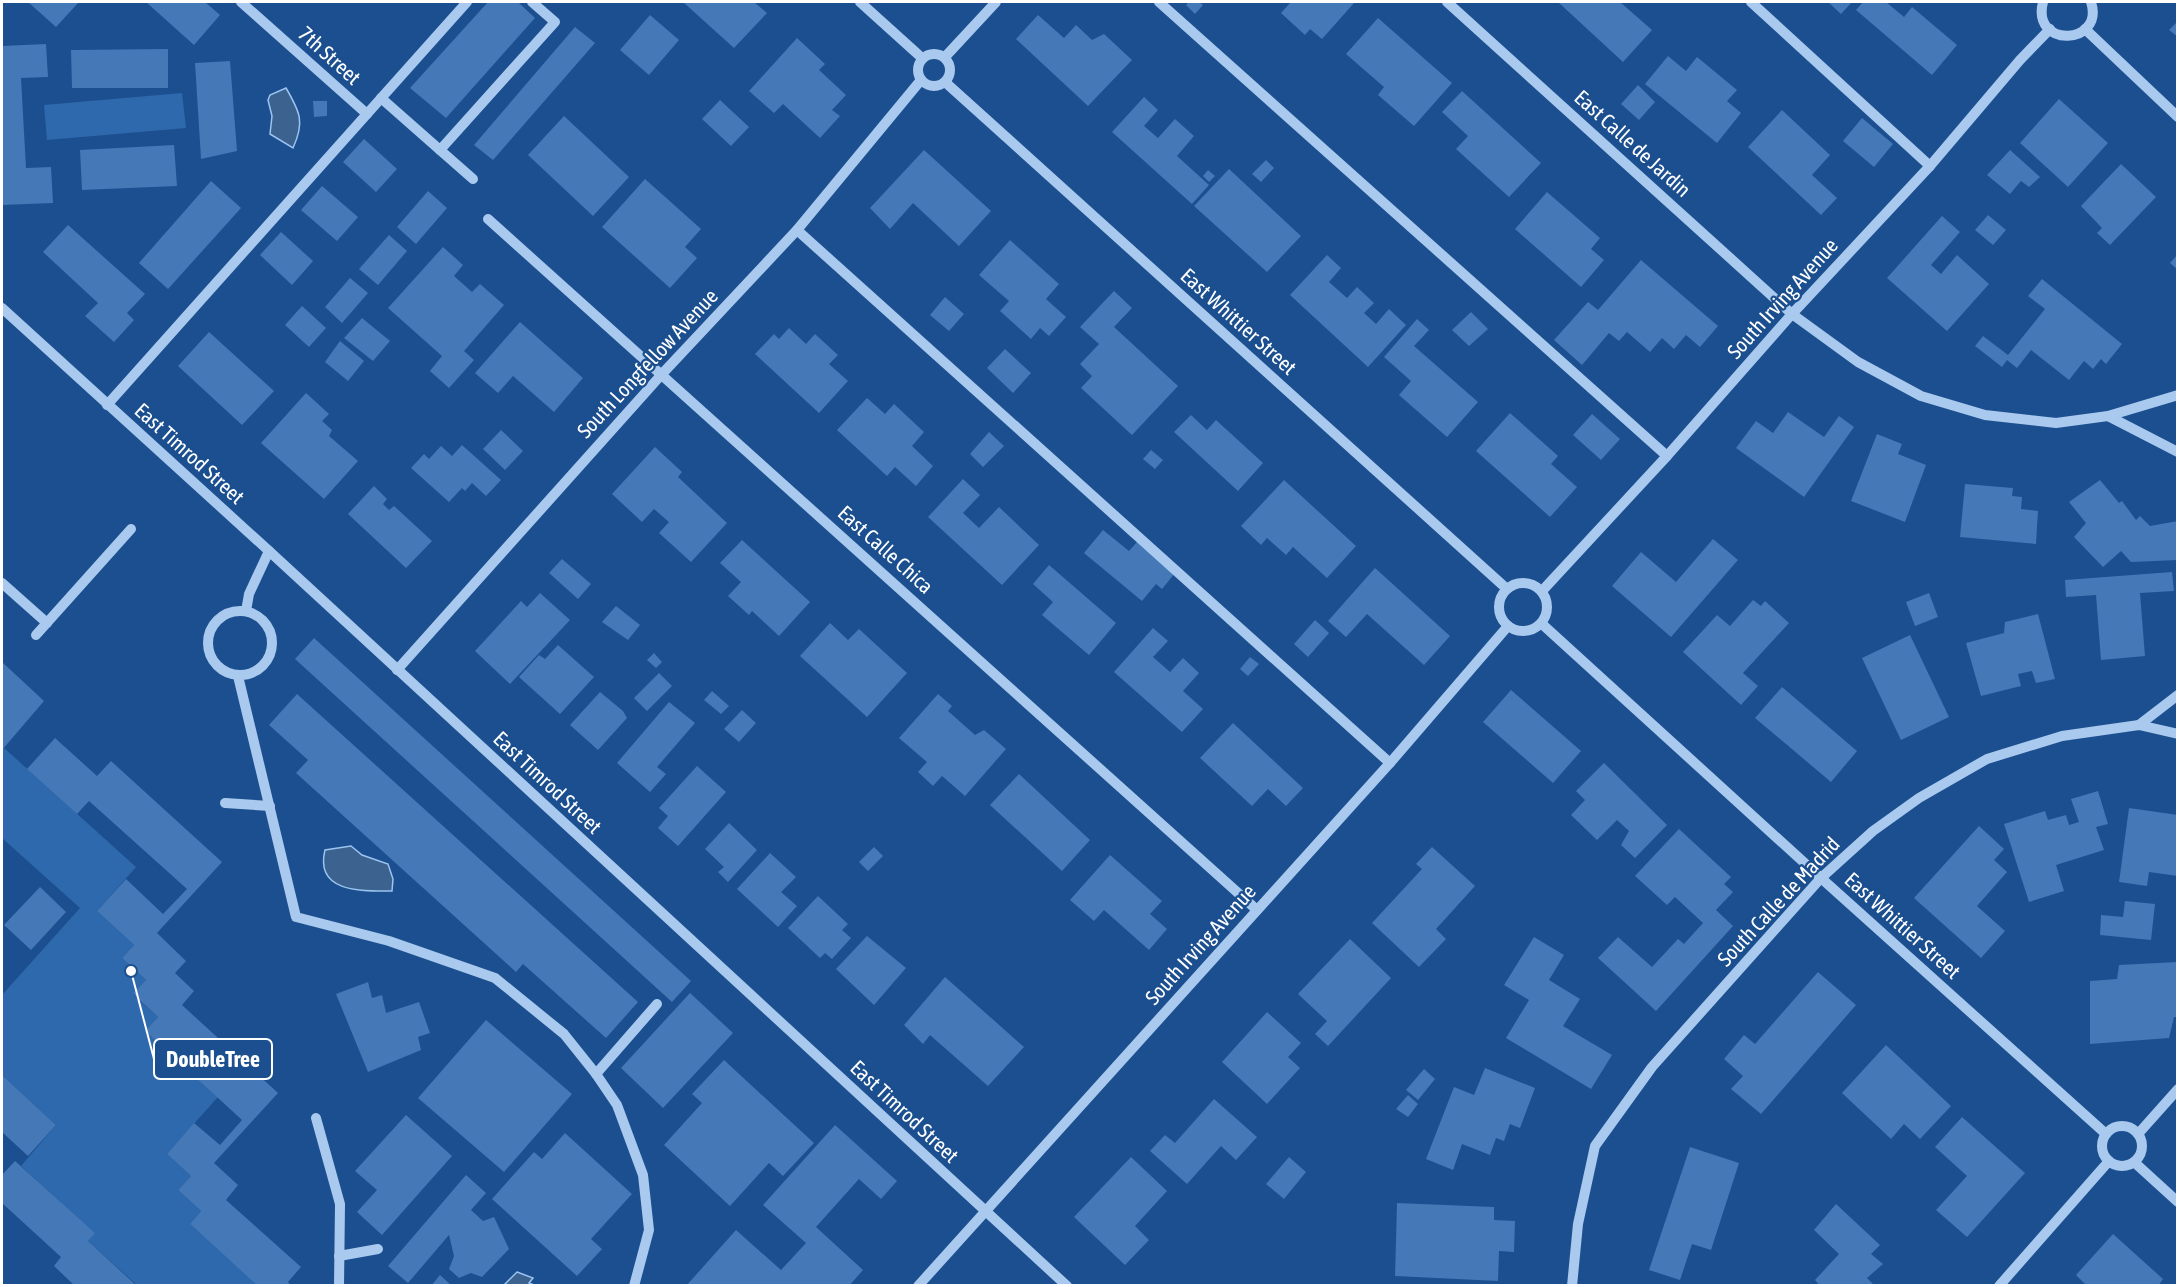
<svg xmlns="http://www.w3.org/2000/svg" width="2179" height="1287" viewBox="0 0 2179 1287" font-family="'Asap Condensed',sans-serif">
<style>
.green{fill:#2e69ad}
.water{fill:#3c6290;stroke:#9cc4f0;stroke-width:1.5}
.building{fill:#4478b7}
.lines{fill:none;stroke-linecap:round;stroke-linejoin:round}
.minor{stroke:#a9c9ee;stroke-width:10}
.labels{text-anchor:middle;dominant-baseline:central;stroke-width:4.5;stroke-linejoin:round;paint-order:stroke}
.street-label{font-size:21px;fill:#fff;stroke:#1b4f8f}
.leader{fill:none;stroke:#fff;stroke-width:2}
.callout-dot{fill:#fff;stroke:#1b4f8f;stroke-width:2}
.callout{fill:#1b4f8f;stroke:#fff;stroke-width:2}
.callout-label{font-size:22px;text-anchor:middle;font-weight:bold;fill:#fff}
</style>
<rect width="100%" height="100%" fill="#1b4f8f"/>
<g class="green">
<path d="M182,93l4,35 -139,12 -3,-35z"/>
<path d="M3,747l133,120 -39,44 37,34 -12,13 24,22 -13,15 25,22 -13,14 73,66 -51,57 24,22 -13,14 23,21 -11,13 68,61h-121l-49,-44 6,-8 -73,-67 35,-41 -54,-50v-80l78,-87 -78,-70v-88z"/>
</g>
<g class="water">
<path d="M286,88c14,24 19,34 7,60l-23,-14 2,-18 -4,-16 2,-5z"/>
<path d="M351,846l11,9 26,9 5,15 -1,12c-27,0 -78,3 -67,-41z"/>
<path d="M517,1272l16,6 -4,5 5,2h-30z"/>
</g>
<g class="building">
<path d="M28,2h51l-23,25z"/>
<path d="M146,2h59l15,13 -26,30z"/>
<path d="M488,2h30l17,16 -89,100 -36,-30z"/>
<path d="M683,2h71l13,11 -33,35z"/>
<path d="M1189,2h10l4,3 -8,9 -9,-9z"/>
<path d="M1288,2h64l2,1 -32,36 -12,-10 -5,6 -24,-22 9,-10z"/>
<path d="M1558,2h62l32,28 -29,32z"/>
<path d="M1828,2h24l-11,12z"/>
<path d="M1863,2h23l18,15 8,-10 45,38 -25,30 -76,-65z"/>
<path d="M650,15l29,25 -30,35 -29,-25z"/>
<path d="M1038,15l26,23 12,-13 16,15 12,-6 28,26 -44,46 -72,-67z"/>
<path d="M1378,18l74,65 -38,43 -36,-31 6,-8 -38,-33z"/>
<path d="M2178,21v16l-9,-7z"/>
<path d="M575,27l20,16 -102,117 -19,-15z"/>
<path d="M797,38l28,26 -6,6 27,25 -14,15 8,6 -20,22 -37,-34 -9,9 -25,-22z"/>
<path d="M46,44l2,33 -27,1 5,90 25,-1 2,36 -51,2v-159z"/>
<path d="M168,49v39h-96l-1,-38z"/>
<path d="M1668,56l18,15 11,-14 40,33 -10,11 14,12 -24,30 -72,-59z"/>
<path d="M230,61l7,90 -36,8 -6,-96z"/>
<path d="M1638,85l17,17 -16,18 -18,-16z"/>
<path d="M1462,91l79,72 -32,34 -53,-48 12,-13 -26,-24z"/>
<path d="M1144,97l14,13 -14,16 14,12 17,-19 19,17 -17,20 32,29 -17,19 -80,-72z"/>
<path d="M2059,99l49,44 -40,44 -48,-44z"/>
<path d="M720,100l29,27 -18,19 -29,-27z"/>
<path d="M313,101h14v15l-13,1z"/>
<path d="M1782,110l48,45 -18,20 25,23 -16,17 -73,-68z"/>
<path d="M564,116l65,61 -36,39 -65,-61z"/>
<path d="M1862,118l31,26 -19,23 -31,-26z"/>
<path d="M364,139l33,30 -21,23 -33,-30z"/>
<path d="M174,145l3,41 -95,4 -2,-40z"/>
<path d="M924,150l67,61 -32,35 -46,-43 -23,26 -20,-21z"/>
<path d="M2010,150l30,27 -11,10 -8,-6 -11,13 -23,-19z"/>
<path d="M1266,160l8,8 -13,14 -9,-8z"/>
<path d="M2121,164l35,33 -46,48 -13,-12 5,-5 -21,-22z"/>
<path d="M1229,169l72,67 -34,36 -73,-66z"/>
<path d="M1208,170l7,6 -6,6 -6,-6z"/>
<path d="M645,179l56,50 -16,18 12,11 -27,30 -68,-61z"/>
<path d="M211,181l30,27 -73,81 -29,-26z"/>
<path d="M322,186l36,31 -21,24 -36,-31z"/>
<path d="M428,191l19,17 -31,36 -19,-17z"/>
<path d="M1547,192l53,46 -9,11 13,11 -23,27 -66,-58z"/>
<path d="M1988,215l18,15 -13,15 -18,-15z"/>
<path d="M1942,216l18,16 -29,33 10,9 16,-19 32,29 -42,47 -60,-53z"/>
<path d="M68,225l77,69 -18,19 7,7 -20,22 -29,-26 13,-13 -55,-51z"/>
<path d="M281,232l32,29 -21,24 -32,-30z"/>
<path d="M389,235l18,16 -29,34 -19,-16z"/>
<path d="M1010,240l49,44 -13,15 20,18 -17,19 -9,-8 -9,11 -31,-28 9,-10 -30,-26z"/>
<path d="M443,247l20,18 -9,11 18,16 8,-8 24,21 -40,46 10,9 -25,28 -19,-17 12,-15 -54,-48z"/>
<path d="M2178,254v16l-8,-7z"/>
<path d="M1327,255l14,13 -12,14 18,16 10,-11 17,16 -10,10 12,11 13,-15 17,16 -38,42 -78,-72z"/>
<path d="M1641,260l77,66 -18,21 -14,-12 -12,14 -12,-11 -12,14 -23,-20 -8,9 -10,-8 -27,32 -28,-25 34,-38 10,8z"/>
<path d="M350,278l18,15 -26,30 -17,-16z"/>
<path d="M2042,279l80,65 -16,20 -5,-5 -8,10 -9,-8 -15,19 -38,-30 -14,18 -10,-8 -5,7 -27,-21 8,-10 25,19 37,-46 -17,-13z"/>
<path d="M1114,291l18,17 -18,19 64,59 -46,49 -51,-47 11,-12 -12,-12 19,-20 -19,-17z"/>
<path d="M945,297l19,17 -15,17 -19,-16z"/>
<path d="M302,306l24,22 -17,19 -24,-22z"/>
<path d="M1471,312l17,17 -19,17 -17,-16z"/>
<path d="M362,318l28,23 -17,20 -29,-23z"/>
<path d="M1417,319l12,11 -15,16 64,56 -31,35 -48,-42 12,-14 -27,-24z"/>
<path d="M520,322l63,56 -29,34 -41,-36 -15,17 -23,-20z"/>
<path d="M789,328l17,16 9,-10 23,21 -9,9 19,17 -29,32 -64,-59 19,-20 5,5z"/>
<path d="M209,332l65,59 -32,34 -64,-59z"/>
<path d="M340,341l24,20 -16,20 -23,-19z"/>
<path d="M1005,349l26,24 -18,20 -26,-25z"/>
<path d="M306,393l23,21 -7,7 10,9 -3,6 29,25 -34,38 -63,-56z"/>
<path d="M867,398l18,16 9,-10 30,28 -12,14 21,20 -17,20 -21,-19 -8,9 -50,-46z"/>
<path d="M1788,412l36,25 15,-21 15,11 -50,70 -68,-49 20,-27 17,12z"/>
<path d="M1510,413l48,43 -7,8 26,23 -27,30 -74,-66z"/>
<path d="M1592,414l28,25 -19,21 -28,-25z"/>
<path d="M1191,415l16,15 9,-10 47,43 -25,28 -64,-59z"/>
<path d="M501,430l22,21 -18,19 -22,-21z"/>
<path d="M989,432l15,14 -21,21 -13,-13z"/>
<path d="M1877,434l25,10 -4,10 28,11 -21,57 -54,-21z"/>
<path d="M462,445l39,35 -15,16 -14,-13 -7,8 -3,-3 -13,14 -38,-34 13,-14 5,5 12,-13 11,10z"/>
<path d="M655,447l27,25 -4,5 49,46 -36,39 -32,-29 10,-11 -15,-13 -12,13 -30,-28z"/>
<path d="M1151,450l12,10 -8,9 -12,-10z"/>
<path d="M963,479l17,16 -17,18 16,15 20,-21 40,38 -37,40 -74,-68z"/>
<path d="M1284,480l72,66 -29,32 -34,-31 -7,8 -19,-17 -6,7 -20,-19z"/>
<path d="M2100,480l19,23 3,-2 14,19 4,-4 10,10 28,-5v39l-47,2 -10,-11 -18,16 -29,-30 12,-14 -17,-21z"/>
<path d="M1965,484l48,4 -1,8 10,1 -1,12 17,2 -2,33 -76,-7z"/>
<path d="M374,486l13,13 -4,5 6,6 5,-4 38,35 -26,27 -58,-54z"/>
<path d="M1103,530l26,21 8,-9 38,31 -13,16 -6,-5 -14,17 -58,-48z"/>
<path d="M1713,539l25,21 -67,77 -59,-51 29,-34 35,30z"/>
<path d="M742,540l68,62 -31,34 -27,-25 -3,4 -21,-19 13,-14 -21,-19z"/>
<path d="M562,559l29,25 -13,15 -29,-26z"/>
<path d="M1049,565l67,58 -27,32 -47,-40 11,-13 -20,-18z"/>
<path d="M1375,568l75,68 -26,29 -57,-51 -21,23 -18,-16z"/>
<path d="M2172,572l2,19 -34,2 5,63 -44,4 -5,-65 -30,2 -1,-17z"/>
<path d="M540,593l30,27 -60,64 -35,-33 46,-50 6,6z"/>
<path d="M1929,593l9,24 -23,9 -9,-24z"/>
<path d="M1753,600l8,6 4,-5 24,22 -46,50 15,13 -17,19 -58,-53 34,-37 13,11z"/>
<path d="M616,606l24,19 -12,15 -26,-18z"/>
<path d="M2038,614l17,65 -19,4 -4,-12 -14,3 3,12 -40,10 -15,-53 38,-10 1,-11z"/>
<path d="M1315,620l14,13 -21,24 -14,-13z"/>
<path d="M830,623l18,17 11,-11 48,44 -40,44 -67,-61z"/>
<path d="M1153,628l15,13 -15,16 17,15 13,-14 16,15 -16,18 20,18 -21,23 -68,-60z"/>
<path d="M1910,635l39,82 -48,23 -39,-82z"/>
<path d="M314,638l377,343 -19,21 -377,-343z"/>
<path d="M558,645l36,32 -34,37 -41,-37 20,-22 6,4z"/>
<path d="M654,653l8,9 -6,6 -9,-8z"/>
<path d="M1250,657l9,7 -11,12 -8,-7z"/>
<path d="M2,662l42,39 -42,49z"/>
<path d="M659,673l13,13 -25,25 -13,-13z"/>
<path d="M1782,687l75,64 -26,31 -76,-64z"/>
<path d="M1511,690l70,61 -28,32 -70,-61z"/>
<path d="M712,691l17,15 -8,8 -17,-14z"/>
<path d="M600,692l23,19 4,7 -29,32 -28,-25z"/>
<path d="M297,694l341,308 -32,36 -83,-74 -7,8 -220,-199 12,-13 -39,-35z"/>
<path d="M938,694l14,12 -4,5 27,24 9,-5 22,19 -41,47 -23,-20 -9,10 -15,-14 9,-10 -28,-24z"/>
<path d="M669,702l26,21 -38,44 9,7 -16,18 -33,-29z"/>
<path d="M742,710l14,13 -17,19 -15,-13z"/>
<path d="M1233,723l70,65 -17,18 -18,-17 -16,17 -52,-48z"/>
<path d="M55,738l42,38 14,-15 111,101 -65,71 29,28 -11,12 19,18 -12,14 96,88 -64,70 24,22 -12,15 75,67 -13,15 3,4h-33l-68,-62 11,-13 -23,-21 13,-14 -24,-22 27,-31 26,22 22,-25 -97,-89 13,-14 -25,-23 13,-14 -24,-22 12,-13 -37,-34 29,-32 37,35 24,-25 -98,-88 -12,13 -50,-45z"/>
<path d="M1604,763l63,62 -32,33 -14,-13 8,-14 -12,-11 -20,20 -26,-25 14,-15 -9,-9z"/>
<path d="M697,766l29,26 -48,54 -20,-18 10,-12 -9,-8z"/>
<path d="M1019,774l71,66 -28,31 -72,-66z"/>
<path d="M2098,791l10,33 -12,3 8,23 -48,15 8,26 -35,11 -25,-78 41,-13 3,9 18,-5 3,10 10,-3 -8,-23z"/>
<path d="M2129,808l49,7v61l-29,-4 -2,14 -28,-4z"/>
<path d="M729,823l28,27 -29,32 -10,-10 6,-5 -19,-18z"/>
<path d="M1979,826l25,23 -10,11 13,12 -30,34 28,25 -24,27 -67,-60z"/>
<path d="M1679,829l52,48 -7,7 9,8 -17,18 17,16 -77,85 -58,-53 20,-21 34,30 26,-28 6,5 19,-21 -28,-26 -8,8 -32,-29z"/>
<path d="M874,847l9,9 -15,15 -9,-9z"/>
<path d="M1432,847l43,39 -39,43 10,10 -27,28 -47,-44 50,-54 -6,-5z"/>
<path d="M770,853l26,24 -15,15 16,14 -19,21 -41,-38z"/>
<path d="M1110,855l52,46 -12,13 17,15 -18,21 -45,-40 -10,11 -24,-21z"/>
<path d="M40,887l26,25 -35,38 -27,-25z"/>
<path d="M818,896l30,28 -6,6 9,8 -19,21 -7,-6 -5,5 -32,-30z"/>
<path d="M2125,901l30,3 -4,36 -51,-5 1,-20 22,2z"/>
<path d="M867,936l39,32 -32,37 -38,-36z"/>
<path d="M1534,937l30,18 -15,25 31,19 -17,27 49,29 -21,34 -85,-51 23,-38 -25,-15z"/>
<path d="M1350,939l41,39 -63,68 -13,-12 12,-13 -29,-27z"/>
<path d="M2177,962l1,55h-4l-5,21 -79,6v-63l27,-2 2,-14z"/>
<path d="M1818,972l38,33 -95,109 -30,-25 12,-13 -19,-17 20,-24 11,9z"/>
<path d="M945,977l79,70 -36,39 -58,-51 -7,9 -19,-19z"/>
<path d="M368,982l4,16 10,-3 4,18 33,-11 11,31 -12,4 3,13 -53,22 -32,-78z"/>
<path d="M690,993l43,40 -70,75 -42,-40z"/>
<path d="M1267,1012l34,31 -13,14 12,11 -33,36 -45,-42z"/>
<path d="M486,1020l86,74 -68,78 -86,-74z"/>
<path d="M1886,1045l65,61 -31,33 -16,-15 -13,15 -49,-46z"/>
<path d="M724,1060l90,83 -31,33 -14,-13 -39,43 -66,-61 38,-42 -10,-9z"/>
<path d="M1485,1068l50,20 -15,40 -10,-4 -6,17 -8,-3 -6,17 -28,-11 -9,26 -27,-11 28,-72 20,8z"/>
<path d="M1424,1069l11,10 -17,21 -12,-10z"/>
<path d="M2,1075l54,50 -28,31 -26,-24z"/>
<path d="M1408,1095l10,9 -10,13 -12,-8z"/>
<path d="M1214,1099l43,38 -21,23 -15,-14 -34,38 -37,-33 15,-16 10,8z"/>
<path d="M406,1115l46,41 -70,79 -25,-23 20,-22 -22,-19z"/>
<path d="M1962,1117l63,56 -58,64 -31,-27 31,-34 -32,-29z"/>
<path d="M835,1125l62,56 -16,18 -22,-20 -43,48 47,43 -14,16h-163l50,-56 45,40 25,-27 -43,-38z"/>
<path d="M565,1133l67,61 -41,45 11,10 -25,27 -85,-77 42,-47 8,7z"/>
<path d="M1690,1147l49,16 -28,87 -19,-6 -12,36 -31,-10z"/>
<path d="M1131,1157l36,34 -32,35 14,14 -24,25 -51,-48z"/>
<path d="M1289,1157l17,15 -22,27 -18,-15z"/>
<path d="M15,1161l80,72 -7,8 49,45h-62l-21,-20 7,-9 -59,-54v-28z"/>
<path d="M466,1175l20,18 -15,17 12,11 11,-4 15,32 -27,28 -11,-4 -12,5 -10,-9 5,-13 -5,-21 -41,48 -20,-17z"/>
<path d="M1397,1203l97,4v13l21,1 -1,31 -15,-1 -1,30 -103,-5z"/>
<path d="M1836,1204l44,41 -9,9 12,10 -16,14 6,6 -1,2h-52l-5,-6 24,-26 -25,-24z"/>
<path d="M2113,1234l50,45 -5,7h-71l-11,-11z"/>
<path d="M440,1275l12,11h-21z"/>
</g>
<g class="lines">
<g class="minor">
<path d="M241,2l126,112"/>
<path d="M860,2l62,56"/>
<path d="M1159,2l508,454"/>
<path d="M1447,2l345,312 66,48 63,34 64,19 71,8 52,-7 70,-21"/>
<path d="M1751,2l179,164"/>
<path d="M2043,2c-12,47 62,43 48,0"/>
<path d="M2085,29l93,88"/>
<circle cx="934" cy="70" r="16"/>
<path d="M945,57l51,-55"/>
<path d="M945,82l562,507"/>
<path d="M381,98l59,52 115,-128 -23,-20"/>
<path d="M440,150l33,29"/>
<path d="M488,219l769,691"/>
<path d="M797,230l593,533"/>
<path d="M2,308l267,243 798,735"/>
<path d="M107,405l360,-403"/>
<path d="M2108,416l70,36"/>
<circle cx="1523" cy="607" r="24"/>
<path d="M2,583l45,40"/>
<path d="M1542,591l125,-135 125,-142 138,-148 90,-106 30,-31"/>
<circle cx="240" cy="643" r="32"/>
<path d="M246,611l3,-17 20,-43"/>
<path d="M1542,624l279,254 285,256"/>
<path d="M36,635l95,-106"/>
<path d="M397,670l265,-296 135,-144 124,-150"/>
<path d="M238,676l58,241 93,24 106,37 69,56 32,40 21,31 26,70 6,55 -15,56"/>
<path d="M2139,725l39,-30"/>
<path d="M225,803l45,3"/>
<path d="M596,1074l61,-70"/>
<path d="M316,1118l24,86 -1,82"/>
<circle cx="2122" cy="1146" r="20"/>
<path d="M2138,1134l40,-45"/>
<path d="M2134,1162l44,40"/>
<path d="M339,1256l39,-7"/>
<path d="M918,1286l472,-523 118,-137"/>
<path d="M1572,1286l6,-62 17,-78 57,-79 169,-189 52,-47 46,-33 68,-39 75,-23 77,-11 39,9"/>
<path d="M1999,1286l110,-125"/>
</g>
</g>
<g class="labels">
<g class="street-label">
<text transform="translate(330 55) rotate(42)">7th Street</text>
<text transform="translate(1633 143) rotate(42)">East Calle de Jardin</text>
<text transform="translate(1782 298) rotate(-48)">South Irving Avenue</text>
<text transform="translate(1239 321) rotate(42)">East Whittier Street</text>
<text transform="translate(647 363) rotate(-47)">South Longfellow Avenue</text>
<text transform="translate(190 453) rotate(42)">East Timrod Street</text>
<text transform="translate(886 549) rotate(42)">East Calle Chica</text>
<text transform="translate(548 782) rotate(43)">East Timrod Street</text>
<text transform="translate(1778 901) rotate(-47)">South Calle de Madrid</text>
<text transform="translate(1903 925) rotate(42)">East Whittier Street</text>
<text transform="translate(1200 944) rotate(-48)">South Irving Avenue</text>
<text transform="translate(905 1111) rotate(43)">East Timrod Street</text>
</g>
</g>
<path class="leader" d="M131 971L154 1059"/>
<circle class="callout-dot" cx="131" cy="971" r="6"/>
<rect class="callout" x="154" y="1039" width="118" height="40" rx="6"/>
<g class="callout-label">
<text x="213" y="1067">DoubleTree</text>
</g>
<rect width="2179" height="1287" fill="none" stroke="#ffffff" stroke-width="6"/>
</svg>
